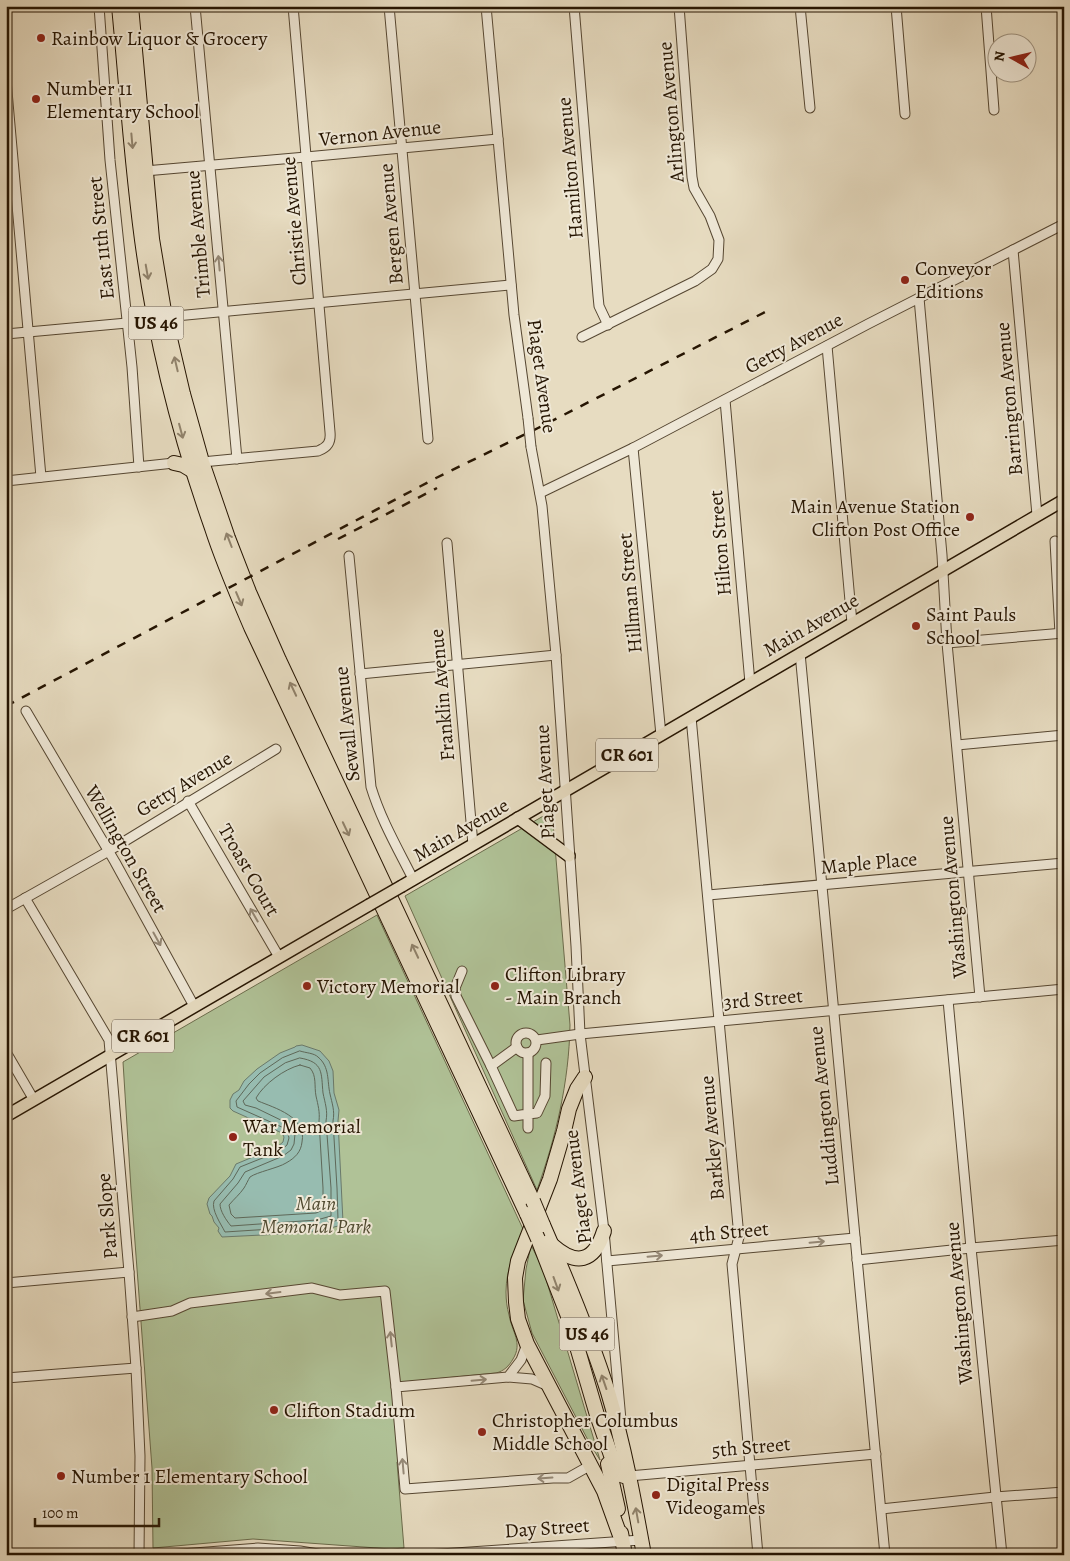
<svg xmlns="http://www.w3.org/2000/svg" width="1070" height="1561" viewBox="0 0 1070 1561" font-family="Alegreya,serif">
<style>
.green{fill:#b0c297;stroke:#6b6c4c}
.water{fill:#97bcb0;stroke:#6a796a}
.lines{fill:none;stroke-linecap:round;stroke-linejoin:round}
.shore{stroke:#5e6859;stroke-width:1}
.minor-casing{stroke:#564732;stroke-width:11}
.major-casing{stroke:#261502;stroke-width:14}
.highway-casing{stroke:#261502;stroke-width:16}
.minor{stroke:#efe8d7;stroke-width:9}
.major{stroke:#e7dcc1;stroke-width:11}
.highway{stroke:#e7dcc1;stroke-width:14}
.rail{stroke:#261502;stroke-width:2.5;stroke-dasharray:9 9;stroke-linecap:butt}
.minor-bridge-casing{stroke:#564732;stroke-width:11;stroke-linecap:butt}
.major-bridge-casing{stroke:#261502;stroke-width:14;stroke-linecap:butt}
.highway-bridge-casing{stroke:#261502;stroke-width:16;stroke-linecap:butt}
.minor-bridge{stroke:#efe8d7;stroke-width:9}
.major-bridge{stroke:#e7dcc1;stroke-width:11}
.highway-bridge{stroke:#e7dcc1;stroke-width:14}
.oneway{stroke:#90826b}
.oneway2{stroke:#958977}
.poi-dot{fill:#8f2418;stroke:#efe8d7;stroke-width:2}
.labels{text-anchor:middle;dominant-baseline:central;stroke-width:4;stroke-linejoin:round;paint-order:stroke}
.shield{fill:#efe8d7;stroke:#625442;stroke-width:1}
.shield-label{font-size:19px;font-weight:bold;fill:#261502}
.poi-label{font-size:20px;fill:#261502;stroke:#efe8d7;text-anchor:start}
.street-label{font-size:20px;fill:#261502;stroke:#efe8d7}
.park-label{font-size:20px;font-style:italic;fill:#4f492f;stroke:#efe8d7}
</style>
<rect width="100%" height="100%" fill="#e7dcc1"/>
<filter id="stains"><feTurbulence type="fractalNoise" baseFrequency=".004" numOctaves="4"/><feColorMatrix values="0 0 0 0 .2 0 0 0 0 .09 0 0 0 0 .02 0 0 0 .5 -.17"/></filter>
<radialGradient id="worn" r=".72"><stop offset=".6" stop-color="#630" stop-opacity="0"/><stop offset="1" stop-color="#630" stop-opacity=".3"/></radialGradient>
<g class="green">
<path d="M552,811l18,214c-1,57 -14,112 -33,165l-132,-294z"/>
<path d="M377,915l146,314c-8,20 -17,41 -17,63 0,8 1,16 3,23 3,17 14,28 4,44 -4,7 -9,12 -17,14l-103,10 7,78 -3,1 7,86 -13,1 -138,-10 -100,9 -1,-80 -21,-279 -8,-127z"/>
<path d="M531,1245l12,24 57,191 -10,-16 -58,-111 -9,-33 3,-31z"/>
</g>
<path class="water" d="M302,1045l18,6 9,10 4,10 1,22 5,17 -1,11 5,101 -3,6 -2,-2 -19,5 -17,2 -80,4 -4,-6 1,-3 -5,-6 -2,-6 -2,-2 -3,-10 2,-6 21,-22 6,-12 41,-17 6,-5 1,-5 -2,-4 -49,-22 -3,-3v-8l3,-6 6,-4 5,-9 13,-12 23,-16 15,-6 1,-1z"/>
<g class="lines">
<g class="shore">
<path d="M300,1051c6,2 14,2 18,6 12,10 9,24 12,37 2,9 5,17 3,27l4,67 1,32 -20,6 -93,6c-4,-8 -14,-22 -11,-31l19,-22 7,-12 40,-16 7,-6 2,-7 -1,-4 -4,-6 -47,-21 -1,-6 13,-17 11,-11 22,-15z"/>
<path d="M300,1058c24,4 21,15 23,35 2,10 5,18 3,28l5,67v28l-14,4 -86,6c-5,-6 -11,-15 -11,-22l18,-21 7,-11 38,-16 8,-6 3,-6 1,-10 -6,-10 -33,-16 -11,-3 -2,-4 21,-24 21,-14z"/>
<path d="M300,1065l10,3c7,8 4,18 6,28 2,9 4,16 3,25l4,67v22l-7,3 -16,1 -65,4 -4,-4 -2,-9c5,-6 11,-11 15,-17 2,-3 4,-8 6,-11 7,-5 28,-9 36,-14 9,-5 15,-11 16,-21 5,-25 -27,-34 -44,-41l-2,-3c8,-14 28,-29 44,-33z"/>
</g>
<g class="minor-casing">
<g id="minor">
<path d="M99,6l11,154 22,207 7,100"/>
<path d="M195,6l42,453"/>
<path d="M389,6l39,433"/>
<path d="M486,6l28,309 14,103"/>
<path d="M574,6l24,290 1,10 9,19"/>
<path d="M800,6l10,102"/>
<path d="M896,6l9,108"/>
<path d="M986,6l8,104"/>
<path d="M6,80l35,397"/>
<path d="M145,171l161,-14 192,-18"/>
<path d="M1013,250l24,265"/>
<path d="M919,298l23,257 5,88 33,354"/>
<path d="M165,317l346,-32"/>
<path d="M6,334l121,-11"/>
<path d="M582,337l113,-56 17,-12 6,-10 1,-19 -9,-24 -16,-28 -2,-11 -13,-171"/>
<path d="M827,346l25,277"/>
<path d="M725,400l25,283"/>
<path d="M531,447l11,59 14,149 20,291 4,88 24,197 17,189"/>
<path d="M633,448l28,287"/>
<path d="M202,462l116,-11c10,-4 13,-9 12,-19l-37,-426"/>
<path d="M6,481l168,-18"/>
<path d="M540,493l93,-45 235,-124 196,-100"/>
<path d="M1055,541l5,93"/>
<path d="M447,543l26,302"/>
<path d="M349,556l22,231c10,33 27,62 42,92"/>
<path d="M947,643l117,-10"/>
<path d="M800,653l85,902"/>
<path d="M360,674l196,-19"/>
<path d="M26,711l89,151 79,144"/>
<path d="M691,717l48,520 -7,27 26,291"/>
<path d="M957,745l107,-10"/>
<path d="M188,801l91,156"/>
<path d="M708,895l356,-32"/>
<path d="M25,898l84,142 20,232 7,96 4,88 -1,99"/>
<path d="M6,909l101,-57 169,-103"/>
<path d="M462,971l-7,17 1,8 35,70 26,-19"/>
<path d="M948,1000l23,248 31,307"/>
<circle cx="526" cy="1043" r="10"/>
<path d="M537,1040l43,-6 484,-45"/>
<path d="M6,1052l28,48"/>
<path d="M491,1066l23,50 14,-2v-61"/>
<path d="M528,1128v-14l9,-1 8,-17 1,-33"/>
<path d="M857,1260l114,-12 93,-8"/>
<path d="M607,1261l248,-23"/>
<path d="M6,1283l123,-11"/>
<path d="M132,1317l40,-6 18,-8 122,-15 28,7 45,-4 11,96"/>
<path d="M527,1344l-6,16 -13,17 -112,10 9,102 148,-11h15l23,-13"/>
<path d="M508,1377l24,2 16,7"/>
<path d="M6,1378l130,-10"/>
<path d="M629,1476l247,-22"/>
<path d="M881,1509l114,-12 69,-5"/>
<path d="M168,1555l90,-7 42,3 24,4"/>
<path d="M426,1555l215,-15"/>
</g>
</g>
<g class="major-casing">
<g id="major">
<path d="M518,818l51,38"/>
<path d="M402,886l662,-386"/>
<path d="M6,1116l363,-211"/>
</g>
</g>
<g class="highway-casing">
<g id="highway">
<path d="M119,6c8,83 13,166 25,248 13,93 37,186 68,274 11,34 25,66 39,99l276,587"/>
<path d="M131,6l21,233 13,78 18,77 19,68 26,76 21,54 30,68 254,541"/>
<path d="M174,463l9,2 10,6"/>
<path d="M585,1077l-8,12 -8,20 -5,22 -14,48 -32,82 -3,17 1,24 2,17 9,25 77,147 18,50"/>
<path d="M543,1225c24,55 47,110 65,167 16,53 26,108 36,163"/>
<path d="M538,1239l30,77 29,99 17,49 4,10 6,2h5"/>
<path d="M552,1245c24,21 42,18 52,-14"/>
<path d="M608,1464l10,45"/>
<path d="M621,1533l4,22"/>
</g>
</g>
<use href="#minor" class="minor"/>
<use href="#major" class="major"/>
<use href="#highway" class="highway"/>
<g class="rail">
<path d="M338,539l99,-51"/>
<path d="M6,706l430,-228 102,-50 233,-119"/>
</g>
<g class="minor-bridge-casing">
<path id="minor-bridge" d="M528,418l3,29"/>
</g>
<g class="major-bridge-casing">
<path id="major-bridge" d="M369,905l33,-19"/>
</g>
<g class="highway-bridge-casing">
<g id="highway-bridge">
<path d="M533,1201l10,24"/>
<path d="M527,1214l11,25"/>
</g>
</g>
<use href="#minor-bridge" class="minor-bridge"/>
<use href="#major-bridge" class="major-bridge"/>
<use href="#highway-bridge" class="highway-bridge"/>
</g>
<defs><path id="oneway-shaft" d="M-6 0H5M1.5-3L5.5 0L1.5 3" fill="none" stroke-width="1.6" stroke-linecap="round" stroke-linejoin="round" transform="scale(1.25)"/></defs>
<g class="oneway">
<use href="#oneway-shaft" transform="translate(132 141) rotate(85)"/>
<use href="#oneway-shaft" transform="translate(147 272) rotate(80)"/>
<use href="#oneway-shaft" transform="translate(176 364) rotate(-103)"/>
<use href="#oneway-shaft" transform="translate(181 431) rotate(75)"/>
<use href="#oneway-shaft" transform="translate(229 540) rotate(-111)"/>
<use href="#oneway-shaft" transform="translate(239 599) rotate(67)"/>
<use href="#oneway-shaft" transform="translate(293 689) rotate(-115)"/>
<use href="#oneway-shaft" transform="translate(346 829) rotate(65)"/>
<use href="#oneway-shaft" transform="translate(415 951) rotate(-115)"/>
<use href="#oneway-shaft" transform="translate(556 1284) rotate(70)"/>
<use href="#oneway-shaft" transform="translate(604 1382) rotate(-109)"/>
<use href="#oneway-shaft" transform="translate(637 1515) rotate(-100)"/>
</g>
<g class="oneway2">
<use href="#oneway-shaft" transform="translate(219 263) rotate(-95)"/>
<use href="#oneway-shaft" transform="translate(254 915) rotate(-120)"/>
<use href="#oneway-shaft" transform="translate(157 939) rotate(61)"/>
<use href="#oneway-shaft" transform="translate(817 1242) rotate(-5)"/>
<use href="#oneway-shaft" transform="translate(655 1256) rotate(-5)"/>
<use href="#oneway-shaft" transform="translate(273 1293) rotate(173)"/>
<use href="#oneway-shaft" transform="translate(391 1339) rotate(-96)"/>
<use href="#oneway-shaft" transform="translate(479 1380) rotate(-5)"/>
<use href="#oneway-shaft" transform="translate(403 1466) rotate(-95)"/>
<use href="#oneway-shaft" transform="translate(545 1478) rotate(176)"/>
</g>
<g class="poi-dot">
<circle cx="41" cy="38" r="5"/>
<circle cx="36" cy="99" r="5"/>
<circle cx="905" cy="280" r="5"/>
<circle cx="970" cy="517" r="5"/>
<circle cx="916" cy="626" r="5"/>
<circle cx="307" cy="986" r="5"/>
<circle cx="495" cy="986" r="5"/>
<circle cx="233" cy="1137" r="5"/>
<circle cx="274" cy="1410" r="5"/>
<circle cx="482" cy="1432" r="5"/>
<circle cx="61" cy="1476" r="5"/>
<circle cx="656" cy="1495" r="5"/>
</g>
<g class="labels">
<g class="shield">
<rect x="128.5" y="306.5" width="55" height="33" rx="4"/>
<rect x="596" y="738.5" width="62" height="33" rx="4"/>
<rect x="112" y="1019.5" width="62" height="33" rx="4"/>
<rect x="559.5" y="1317.5" width="55" height="33" rx="4"/>
</g>
<g class="shield-label">
<text x="156" y="323">US 46</text>
<text x="627" y="755">CR 601</text>
<text x="143" y="1036">CR 601</text>
<text x="587" y="1334">US 46</text>
</g>
<g class="poi-label">
<text x="51" y="38">Rainbow Liquor &amp; Grocery</text>
<text x="46" y="88">Number 11<tspan x="46" dy="23">Elementary School</tspan></text>
<text x="915" y="268">Conveyor<tspan x="915" dy="23">Editions</tspan></text>
<text x="960" y="506" text-anchor="end">Main Avenue Station<tspan x="960" dy="23">Clifton Post Office</tspan></text>
<text x="926" y="614">Saint Pauls<tspan x="926" dy="23">School</tspan></text>
<text x="505" y="974">Clifton Library<tspan x="505" dy="23">- Main Branch</tspan></text>
<text x="317" y="986">Victory Memorial</text>
<text x="243" y="1126">War Memorial<tspan x="243" dy="23">Tank</tspan></text>
<text x="284" y="1410">Clifton Stadium</text>
<text x="492" y="1420">Christopher Columbus<tspan x="492" dy="23">Middle School</tspan></text>
<text x="71" y="1476">Number 1 Elementary School</text>
<text x="666" y="1484">Digital Press<tspan x="666" dy="23">Videogames</tspan></text>
</g>
<g class="street-label">
<text transform="translate(671 112) rotate(-95)">Arlington Avenue</text>
<text transform="translate(380 133) rotate(-6)">Vernon Avenue</text>
<text transform="translate(570 168) rotate(-95)">Hamilton Avenue</text>
<text transform="translate(294 221) rotate(-95)">Christie Avenue</text>
<text transform="translate(391 224) rotate(-95)">Bergen Avenue</text>
<text transform="translate(198 234) rotate(-95)">Trimble Avenue</text>
<text transform="translate(101 238) rotate(-96)">East 11th Street</text>
<text transform="translate(794 343) rotate(-28)">Getty Avenue</text>
<text transform="translate(542 376) rotate(82)">Piaget Avenue</text>
<text transform="translate(1009 399) rotate(-95)">Barrington Avenue</text>
<text transform="translate(720 543) rotate(-95)">Hilton Street</text>
<text transform="translate(630 593) rotate(-95)">Hillman Street</text>
<text transform="translate(811 625) rotate(-30)">Main Avenue</text>
<text transform="translate(442 695) rotate(-95)">Franklin Avenue</text>
<text transform="translate(347 724) rotate(-96)">Sewall Avenue</text>
<text transform="translate(545 782) rotate(-93)">Piaget Avenue</text>
<text transform="translate(184 784) rotate(-31)">Getty Avenue</text>
<text transform="translate(461 830) rotate(-30)">Main Avenue</text>
<text transform="translate(126 849) rotate(60)">Wellington Street</text>
<text transform="translate(869 863) rotate(-5)">Maple Place</text>
<text transform="translate(249 870) rotate(60)">Troast Court</text>
<text transform="translate(953 897) rotate(-95)">Washington Avenue</text>
<text transform="translate(763 999) rotate(-5)">3rd Street</text>
<text transform="translate(824 1106) rotate(-96)">Luddington Avenue</text>
<text transform="translate(712 1138) rotate(-95)">Barkley Avenue</text>
<text transform="translate(578 1187) rotate(-97)">Piaget Avenue</text>
<text transform="translate(107 1216) rotate(-95)">Park Slope</text>
<text transform="translate(729 1232) rotate(-5)">4th Street</text>
<text transform="translate(959 1303) rotate(-95)">Washington Avenue</text>
<text transform="translate(751 1447) rotate(-5)">5th Street</text>
<text transform="translate(547 1528) rotate(-4)">Day Street</text>
</g>
<g class="park-label">
<text x="316" y="1203">Main<tspan x="316" dy="23">Memorial Park</tspan></text>
</g>
</g>
<rect width="1070" height="1561" fill="none" stroke="#e7dcc1" stroke-width="25"/>
<rect x="8" y="8" width="1055" height="1546" fill="none" stroke="#261502" stroke-width="2.5"/>
<rect x="12" y="12" width="1045" height="1536" fill="none" stroke="#261502"/>
<g transform="translate(1012 58) rotate(278)"><circle r="24" fill="#efe8d7" stroke="#9f9482"/>
<path d="M0-4L9 19L0 12L-9 19Z" fill="#8f2418"/>
<text y="-8" font-size="14" font-weight="bold" text-anchor="middle" fill="#261502">N</text>
</g>
<path d="M35 1518v8h124v-8" fill="none" stroke="#261502" stroke-width="2.5"/>
<text x="42" y="1518" font-size="15" fill="#261502" stroke="#efe8d7" stroke-width="4" paint-order="stroke">100 m</text>
<rect width="100%" height="100%" filter="url(#stains)"/>
<rect width="100%" height="100%" fill="url(#worn)"/>
</svg>
